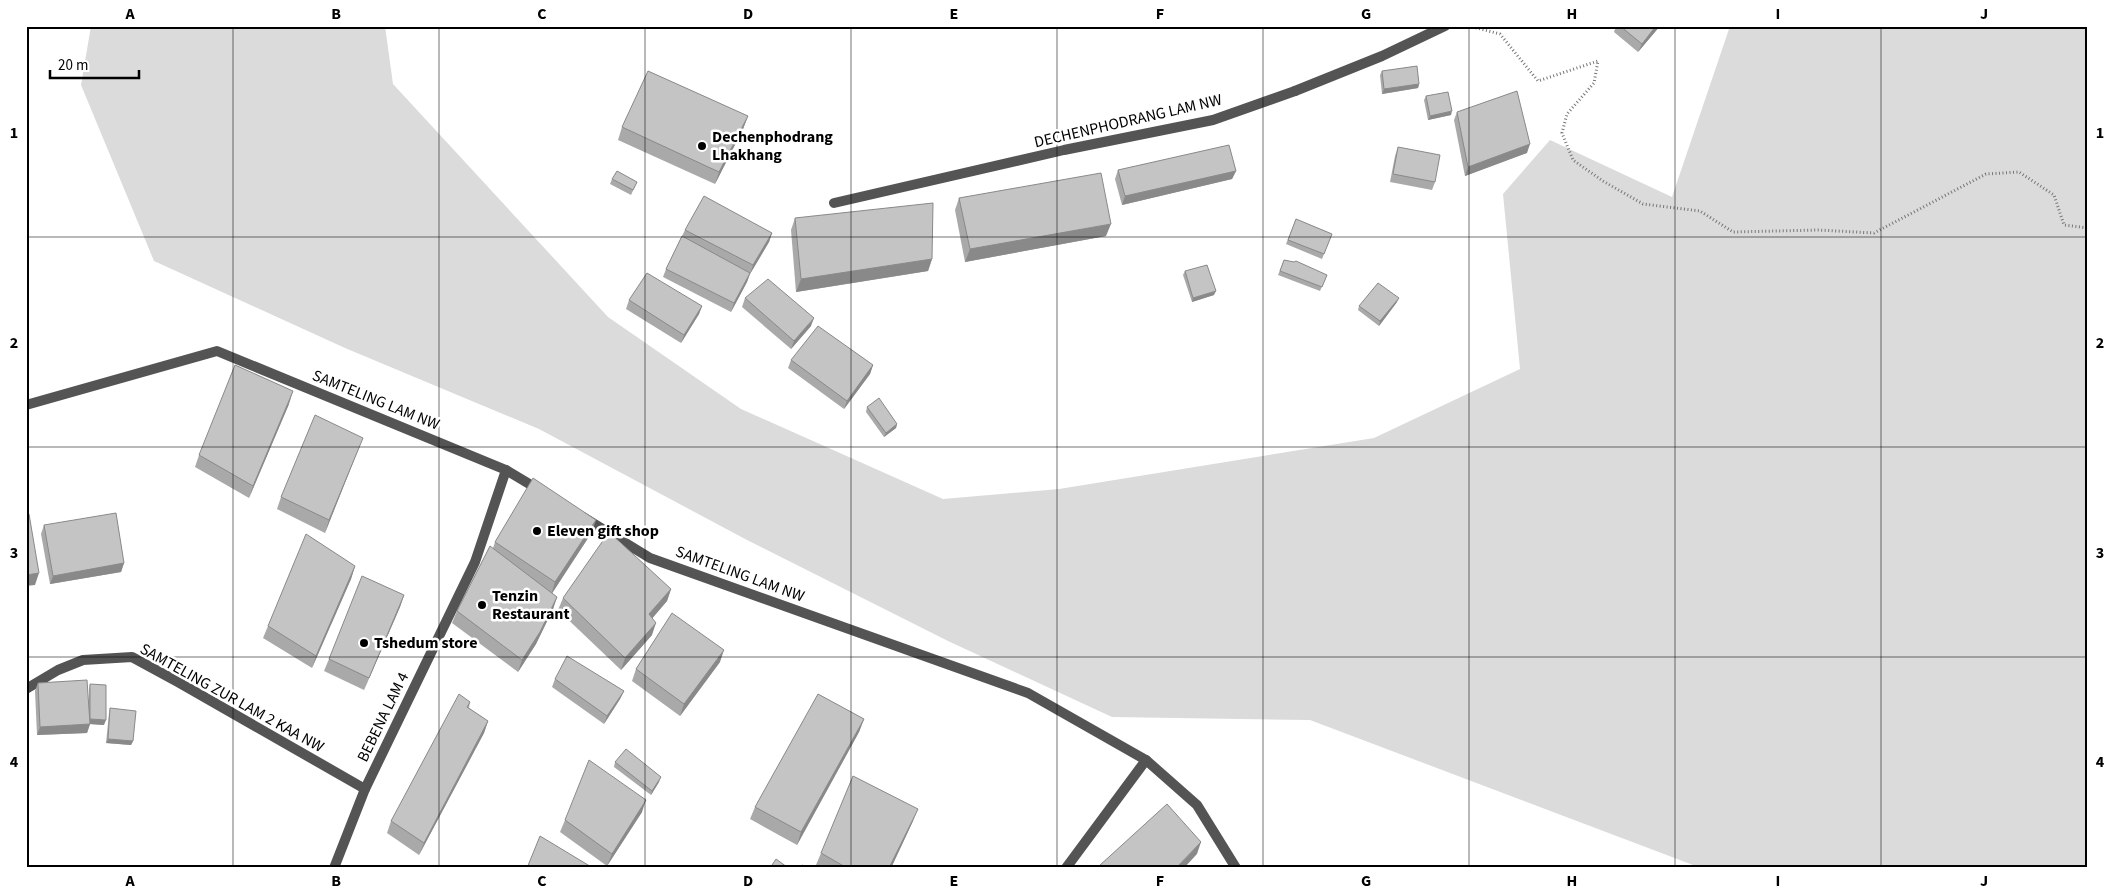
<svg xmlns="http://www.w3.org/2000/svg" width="2114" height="894" viewBox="0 0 2114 894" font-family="'Source Sans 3',sans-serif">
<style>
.green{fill:#dbdbdb}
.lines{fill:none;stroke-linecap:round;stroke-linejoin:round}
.path{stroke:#767676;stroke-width:3;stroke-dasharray:1 2.5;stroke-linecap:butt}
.service{stroke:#545454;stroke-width:10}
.minor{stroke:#545454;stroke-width:10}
.wall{fill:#a9a9a9}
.shaded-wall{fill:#898989}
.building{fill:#c4c4c4;stroke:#898989}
.grid{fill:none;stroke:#000;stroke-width:1;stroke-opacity:0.55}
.poi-dot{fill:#000;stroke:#fff;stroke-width:2}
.labels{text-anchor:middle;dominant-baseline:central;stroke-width:5;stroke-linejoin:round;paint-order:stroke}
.street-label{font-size:16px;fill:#000;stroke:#fff}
.poi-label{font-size:16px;font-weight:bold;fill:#000;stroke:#fff;text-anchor:start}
.neatline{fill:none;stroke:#000;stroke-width:2}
.grid-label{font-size:16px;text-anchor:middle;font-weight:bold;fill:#000}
</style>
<rect width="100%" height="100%" fill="#fff"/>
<path class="green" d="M91,26h294l8,58 215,233 133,92 202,90 116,-10 315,-51 146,-69 -17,-175 47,-54 122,57 58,-171h358v842h-387l-391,-148 -198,-3 -164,-76 -201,-101 -208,-111 -194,-81 -191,-87 -73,-176z"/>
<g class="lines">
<path class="path" d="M1469,26l31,8 38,47 60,-20 -4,22 -27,31 -5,19 11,27 30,21 40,23 57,7 33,21 85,-2 56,3 112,-59 33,-2 35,23 10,30 24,3"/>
<path class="service" d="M834,203l230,-53 149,-30 82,-29"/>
<g class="minor">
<path d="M1295,91l87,-35 63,-30"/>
<path d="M26,405l191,-54 289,119 35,21"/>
<path d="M583,517l67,41 378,135 118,67 51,45 39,63"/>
<path d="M26,689l32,-19 25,-10 49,-3 46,25 187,107"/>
<path d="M334,868l31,-79 110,-227 31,-92"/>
<path d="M1066,868l80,-108"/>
</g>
</g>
<g class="wall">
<path d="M1616,26h44l-22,26 -24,-20z"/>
<path d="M1382,71l37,13 -1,4 -36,6 -2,-19z"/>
<path d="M1426,96l25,19 -23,5 -4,-20z"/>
<path d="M1457,112l70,41 -62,23 -11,-56z"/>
<path d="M748,116l-5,13 -28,55 -97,-44 4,-13z"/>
<path d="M1398,147l37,35 -3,8 -42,-8 5,-26z"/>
<path d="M1118,170l118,1 -4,8 -110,26 -7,-26z"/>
<path d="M612,179l25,3 -6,13 -21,-11z"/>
<path d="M959,198l147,38 -141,26 -10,-52z"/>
<path d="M795,218l137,41 -4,12 -132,21 -5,-62z"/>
<path d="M1296,219l36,15 -10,25 -36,-15z"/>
<path d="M685,230l87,3 -3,9 -19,32 -3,8 -16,30 -68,-35 3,-8 16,-33z"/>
<path d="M1284,260l43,15 -7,16 -42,-16z"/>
<path d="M1185,271l29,24 -22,7 -9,-27z"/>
<path d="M745,298l66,28 -20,23 -49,-42z"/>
<path d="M629,300l73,6 -3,8 -18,29 -55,-34z"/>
<path d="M1397,302l-18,24 -21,-16 1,-4z"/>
<path d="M791,360l82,5 -3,9 -26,35 -56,-41z"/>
<path d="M289,404l-40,94 -54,-31 4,-12z"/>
<path d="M867,407l30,17 -1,4 -12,9 -18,-25z"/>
<path d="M358,450l-33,83 -48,-24 4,-12z"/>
<path d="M44,525l80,38 -3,9 -71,12 -9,-50z"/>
<path d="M592,532l-40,61 5,4 -4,12 -17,35 -18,28 -66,-49 5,-12 36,-63 2,-6z"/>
<path d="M355,566l-4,13 -39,89 -49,-30 5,-12z"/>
<path d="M671,589l-4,12 -15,17v17l-31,35 -63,-60 5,-12z"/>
<path d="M404,595l-4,12 -36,83 -40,-19 5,-12z"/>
<path d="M720,662l-40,54 -48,-35 4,-12z"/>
<path d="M555,679l69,12 -4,8 -16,25 -52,-37z"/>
<path d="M38,683l51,22v-16l1,-5 14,41 -14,-1 -3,9 -50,2 -2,-44z"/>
<path d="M470,702l-1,6 19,13 -4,12 -65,122 -32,-22 4,-12z"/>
<path d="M110,708l23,33 -2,4 -25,-2 3,-30z"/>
<path d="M864,719l-5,13 -62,113 -47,-26 5,-12z"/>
<path d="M615,762l44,20 -8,13 -37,-28z"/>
<path d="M642,812l-35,54 -47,-34 5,-12z"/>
<path d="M913,821l-22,47h-70l-5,-3 5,-12z"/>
</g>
<g class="shaded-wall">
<path d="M1656,26h4l-22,26 4,-8z"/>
<path d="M1419,84l-1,4 -36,6 2,-5z"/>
<path d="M1452,111l-1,4 -23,5 2,-4z"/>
<path d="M748,116l-5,13 -28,55 4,-12z"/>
<path d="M1530,144l-3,9 -62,23 3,-9z"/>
<path d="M1236,171l-4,8 -110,26 3,-9z"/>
<path d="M1111,224l-5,12 -141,26 5,-13z"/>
<path d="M772,233l-3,9 -19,32 3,-9z"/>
<path d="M932,259l-4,12 -132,21 5,-13z"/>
<path d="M750,273l-3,9 -16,30 3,-9z"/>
<path d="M1216,291l-2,4 -22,7 1,-4z"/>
<path d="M1399,298l-2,4 -18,24 1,-5z"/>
<path d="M702,306l-3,8 -18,29 3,-8z"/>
<path d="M814,318l-3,8 -20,23 3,-8z"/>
<path d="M873,365l-3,9 -26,35 3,-8z"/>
<path d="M293,391l-4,13 -40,94 4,-12z"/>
<path d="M897,424l-1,4 -12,9 2,-4z"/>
<path d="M363,438l-5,12 -33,83 4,-13z"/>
<path d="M596,520l-4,12 -41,63 4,-13z"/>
<path d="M124,563l-3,9 -71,12 3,-8z"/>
<path d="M355,566l-4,13 -39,89 4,-12z"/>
<path d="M39,573l-4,12 -9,1v-11z"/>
<path d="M671,589l-4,12 -22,26 4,-13z"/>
<path d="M404,595l-4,12 -36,83 5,-12z"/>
<path d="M557,597l-4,12 -17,35 -18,28 4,-12z"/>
<path d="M656,623l-4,12 -31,35 4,-12z"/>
<path d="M724,650l-4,12 -40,54 4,-12z"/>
<path d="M624,691l-4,8 -16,25 3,-8z"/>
<path d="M90,719l16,1 -2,5 -15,-1z"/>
<path d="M864,719l-5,13 -62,113 4,-13z"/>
<path d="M488,721l-4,12 -65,122 5,-12z"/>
<path d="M90,724l-3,9 -50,2 3,-8z"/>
<path d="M108,739l25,2 -2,4 -25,-2z"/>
<path d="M661,777l-2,5 -8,13 1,-4z"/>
<path d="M646,800l-4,12 -35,54 5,-12z"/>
<path d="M918,809l-5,12 -22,47h-2z"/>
<path d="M1201,842l-4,12 -13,14h-8z"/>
</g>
<g class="building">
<path d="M1620,26h36l-14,18z"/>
<path d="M1417,66l2,18 -35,5 -2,-18z"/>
<path d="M648,71l100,45 -29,56 -97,-45z"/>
<path d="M1517,91l13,53 -62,23 -11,-55z"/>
<path d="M1448,92l4,19 -22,5 -4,-20z"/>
<path d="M1229,145l7,26 -111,25 -7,-26z"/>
<path d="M1398,147l42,8 -5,27 -42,-8z"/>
<path d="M617,171l20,11 -4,8 -21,-11z"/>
<path d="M1101,173l10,51 -141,25 -11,-51z"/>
<path d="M704,196l68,37 -19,32 -68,-35z"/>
<path d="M933,203l-1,56 -131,20 -6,-61z"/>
<path d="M1296,219l36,15 -8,20 -36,-14z"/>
<path d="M682,236l68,37 -16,30 -68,-34z"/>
<path d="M1284,260l10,2 2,-1 31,14 -5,12 -42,-16z"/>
<path d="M1207,265l9,26 -23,7 -8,-27z"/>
<path d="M647,273l55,33 -18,29 -55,-35z"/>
<path d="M768,279l46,39 -20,23 -49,-43z"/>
<path d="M1378,283l21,15 -19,23 -21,-15z"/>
<path d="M818,326l55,39 -26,36 -56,-41z"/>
<path d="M235,365l58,26 -40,95 -54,-31z"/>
<path d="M879,398l18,26 -11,9 -19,-26z"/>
<path d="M315,415l48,23 -34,82 -48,-23z"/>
<path d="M533,478l63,42 -41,62 -60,-40z"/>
<path d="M116,513l8,50 -71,13 -9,-51z"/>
<path d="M26,514h3l10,59 -13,2z"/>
<path d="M609,532l62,57 -22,25 7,9 -31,35 -62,-60z"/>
<path d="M306,534l49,32 -39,90 -48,-30z"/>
<path d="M490,546l67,51 -17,35 -18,28 -65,-49z"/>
<path d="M362,576l42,19 -35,83 -40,-19z"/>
<path d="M672,613l52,37 -40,54 -48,-35z"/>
<path d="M567,656l57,35 -17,25 -52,-37z"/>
<path d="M87,680l3,44 -50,3 -2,-44z"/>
<path d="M90,684l16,1v35l-16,-1z"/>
<path d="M459,694l11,8 -3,5 21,14 -64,122 -33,-22z"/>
<path d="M818,694l46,25 -63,113 -46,-25z"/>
<path d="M110,708l26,3 -3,30 -25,-2z"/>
<path d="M626,749l35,28 -9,14 -37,-29z"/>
<path d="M589,760l57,40 -34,54 -47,-34z"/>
<path d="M853,776l65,33 -29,59h-42l-26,-15z"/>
<path d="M1167,804l34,38 -25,26h-76l-1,-2z"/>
<path d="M540,836l53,32h-66z"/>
<path d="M776,859l11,8v1h-17z"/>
<path d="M802,865l8,3h-10z"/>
</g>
<path class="grid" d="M233,26v842M439,26v842M645,26v842M851,26v842M1057,26v842M1263,26v842M1469,26v842M1675,26v842M1881,26v842M26,237h2062M26,447h2062M26,657h2062"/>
<g class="poi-dot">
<circle cx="702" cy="146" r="5"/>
<circle cx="537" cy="531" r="5"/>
<circle cx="482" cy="605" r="5"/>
<circle cx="364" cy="643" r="5"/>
</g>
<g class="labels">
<g class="street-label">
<text transform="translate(1128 121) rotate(-13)">DECHENPHODRANG LAM NW</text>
<text transform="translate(376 400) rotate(22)">SAMTELING LAM NW</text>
<text transform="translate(740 574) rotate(20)">SAMTELING LAM NW</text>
<text transform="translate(232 698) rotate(29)">SAMTELING ZUR LAM 2 KAA NW</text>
<text transform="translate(383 717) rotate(-64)">BEBENA LAM 4</text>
</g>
<g class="poi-label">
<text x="712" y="137">Dechenphodrang<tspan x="712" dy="18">Lhakhang</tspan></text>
<text x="547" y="531">Eleven gift shop</text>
<text x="492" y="596">Tenzin<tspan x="492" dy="18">Restaurant</tspan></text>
<text x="374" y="643">Tshedum store</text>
</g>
</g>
<rect width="2114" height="894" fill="none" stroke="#ffffff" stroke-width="55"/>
<path d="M50 70v8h89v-8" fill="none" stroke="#000000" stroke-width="2.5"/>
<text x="58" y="70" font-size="15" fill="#000000" stroke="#ffffff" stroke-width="4" paint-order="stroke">20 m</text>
<rect x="28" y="28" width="2058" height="838" class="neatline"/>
<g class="grid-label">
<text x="130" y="19">A</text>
<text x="336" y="19">B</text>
<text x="542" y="19">C</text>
<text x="748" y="19">D</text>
<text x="954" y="19">E</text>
<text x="1160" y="19">F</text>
<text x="1366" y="19">G</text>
<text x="1572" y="19">H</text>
<text x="1778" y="19">I</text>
<text x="1984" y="19">J</text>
<text x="14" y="138">1</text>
<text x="2100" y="138">1</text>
<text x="14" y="348">2</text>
<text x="2100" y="348">2</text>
<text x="14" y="558">3</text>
<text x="2100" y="558">3</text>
<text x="14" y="767">4</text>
<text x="2100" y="767">4</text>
<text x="130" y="886">A</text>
<text x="336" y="886">B</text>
<text x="542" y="886">C</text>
<text x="748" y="886">D</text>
<text x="954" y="886">E</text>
<text x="1160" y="886">F</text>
<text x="1366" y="886">G</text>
<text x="1572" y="886">H</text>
<text x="1778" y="886">I</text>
<text x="1984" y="886">J</text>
</g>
</svg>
